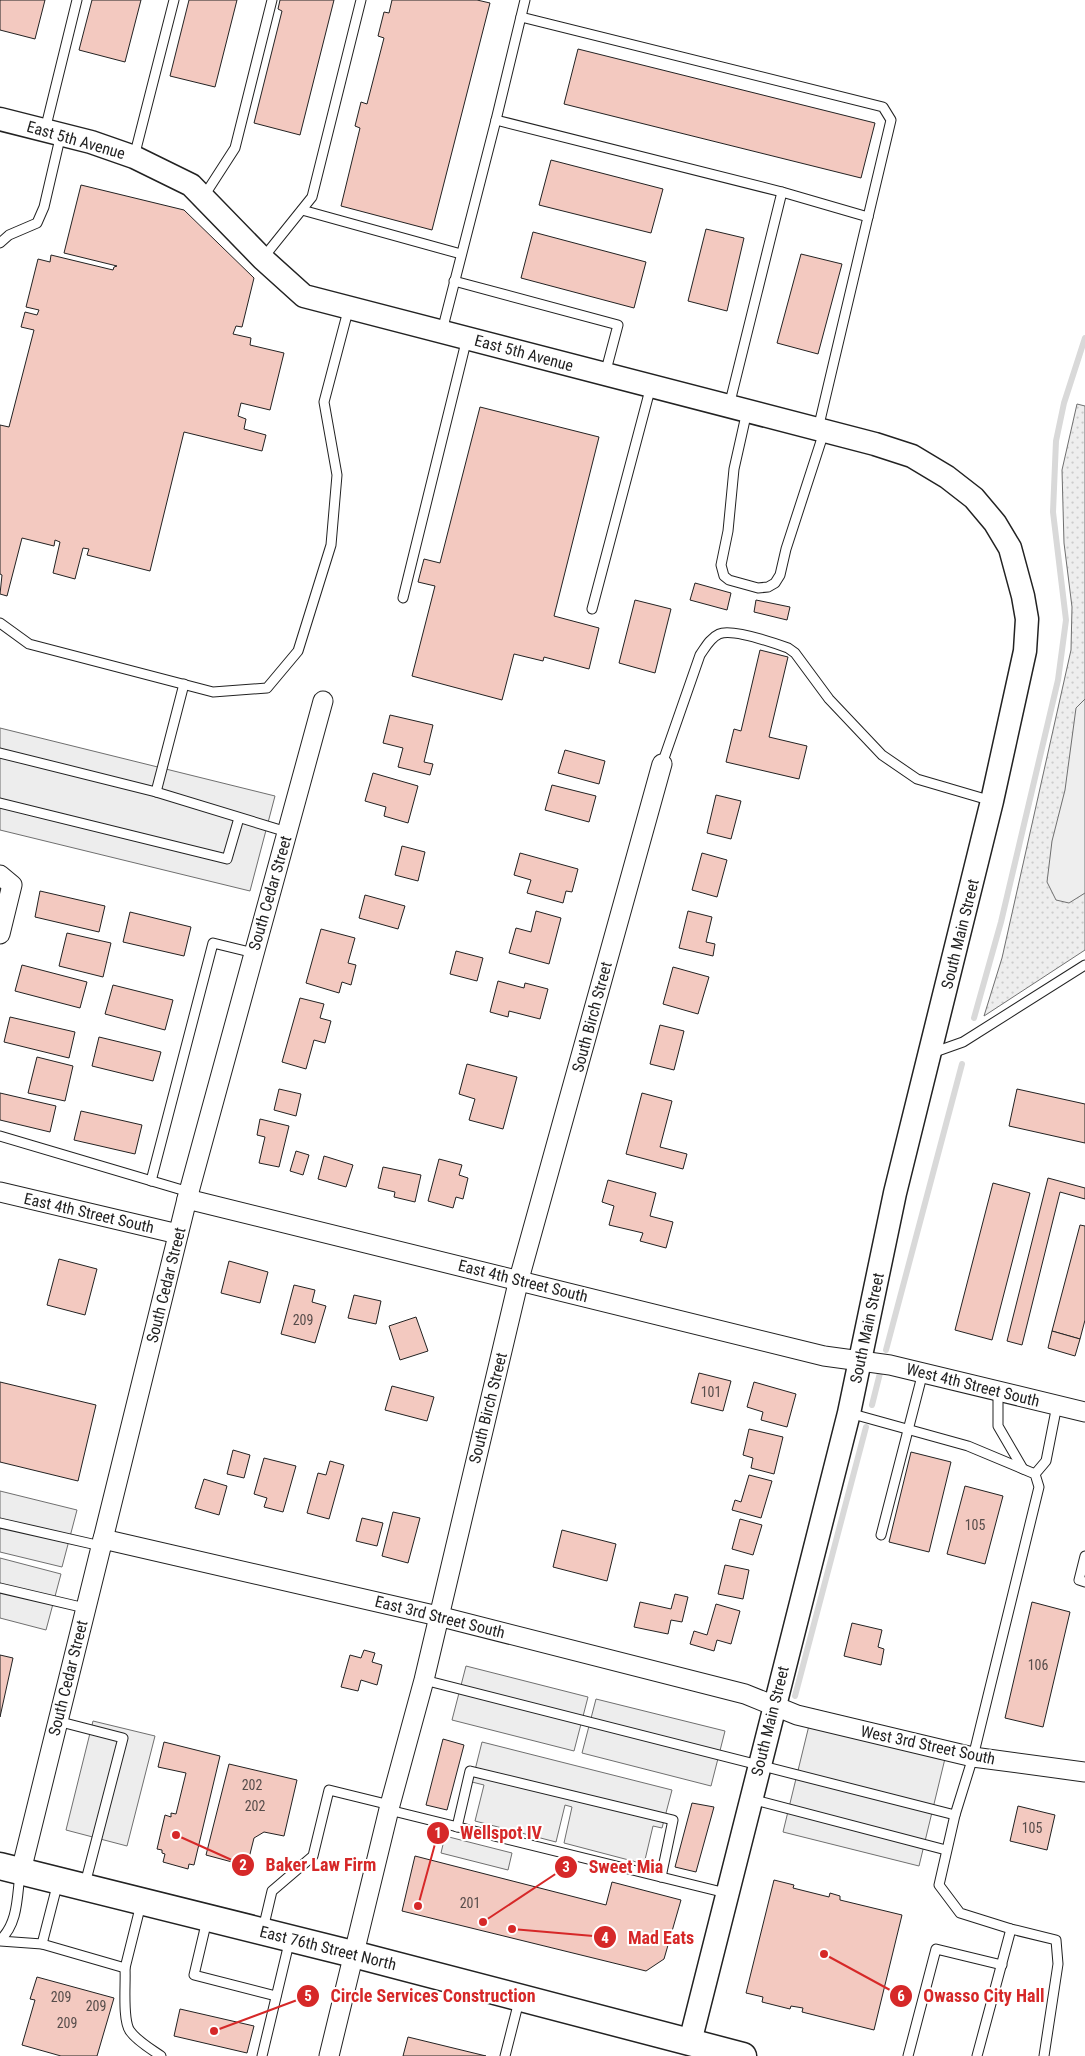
<svg xmlns="http://www.w3.org/2000/svg" width="1085" height="2056" viewBox="0 0 1085 2056" font-family="'Roboto Condensed',sans-serif">
<style>
.green{fill:url(#green-dots);stroke:#6f6f6f}
.pitch{fill:#eee;stroke:#6f6f6f}
.parking{fill:#ededed;stroke:#6f6f6f}
.lines{fill:none;stroke-linecap:round;stroke-linejoin:round}
.stream{stroke:#d9d9d9;stroke-width:6}
.building{fill:#f3c9c0;stroke:#222}
.service-casing{stroke:#222;stroke-width:11}
.minor-casing{stroke:#222;stroke-width:21}
.tertiary-casing{stroke:#222;stroke-width:25}
.secondary-casing{stroke:#222;stroke-width:29}
.service{stroke:#fff;stroke-width:9}
.minor{stroke:#fff;stroke-width:19}
.tertiary{stroke:#fff;stroke-width:22}
.secondary{stroke:#fff;stroke-width:26}
.labels{text-anchor:middle;dominant-baseline:central;stroke-width:4;stroke-linejoin:round;paint-order:stroke}
.number-label{font-size:14px;fill:#564c4a}
.street-label{font-size:16px;fill:#222;stroke:#fff}
.leader{fill:none;stroke:#d62828;stroke-width:2}
.callout-dot{fill:#d62828;stroke:#fff;stroke-width:2}
.mark-label{font-size:15px;text-anchor:middle;font-weight:bold;fill:#fff}
.callout-label{font-size:18px;text-anchor:middle;font-weight:bold;fill:#d62828;stroke:#fff;stroke-width:4;stroke-linejoin:round;paint-order:stroke}
</style>
<defs>
<pattern id="green-dots" width="8" height="8" patternUnits="userSpaceOnUse" patternTransform="scale(1.25)"><rect width="8" height="8" fill="#eee"/><path d="M2 2h.1M6 6h.1" fill="none" stroke="#ccc" stroke-width="1.8" stroke-linecap="round"/></pattern>
</defs>
<rect width="100%" height="100%" fill="#fff"/>
<path class="green" d="M1077,404l8,2v544l-101,66 18,-58 69,-308 1,-43 -8,-64 -2,-73z"/>
<path class="pitch" d="M1085,699v194l-16,10 -13,-3 -9,-18 5,-41 13,-51 11,-82z"/>
<g class="parking">
<path d="M0,728l275,68 -25,95 -250,-61z"/>
<path d="M0,1491l77,19 -15,57 -62,-15z"/>
<path d="M0,1558l61,16 -15,56 -46,-12z"/>
<path d="M466,1666l122,31 -14,54 -122,-31z"/>
<path d="M596,1699l129,32 -14,55 -129,-33z"/>
<path d="M813,1709l136,33 -30,124 -136,-34z"/>
<path d="M93,1721l62,15 -28,110 -61,-16z"/>
<path d="M482,1742l190,48 -10,38 -9,-2 -9,38 -80,-21 8,-36 -7,-2 -9,37 -81,-21 9,-36 -12,-3z"/>
<path d="M445,1836l67,17 -4,17 -67,-17z"/>
</g>
<g class="lines">
<g class="stream">
<path d="M974,1018l27,-96 57,-242 8,-60 -13,-108 3,-71 8,-38 21,-65"/>
<path d="M886,1350l76,-286"/>
<path d="M872,1405l8,-32"/>
<path d="M795,1696l71,-269"/>
</g>
</g>
<g class="building">
<path d="M0,0h45l-10,39 -35,-9z"/>
<path d="M92,0h49l-16,62 -46,-12z"/>
<path d="M189,0h48l-22,87 -45,-11z"/>
<path d="M280,0h54l-34,135 -46,-12 28,-112 -4,-2z"/>
<path d="M392,0h85l13,3 -58,227 -91,-24 19,-78 -5,-2 6,-24 6,2 17,-66 -6,-2 6,-24 5,1z"/>
<path d="M578,49l297,74 -14,55 -297,-74z"/>
<path d="M551,160l112,29 -12,44 -112,-28z"/>
<path d="M81,185l103,25 70,68 -12,49 -6,-1 -3,8 18,4 -1,7 34,8 -14,57 -29,-7 -3,13 8,3 -2,10 22,6 -4,16 -78,-19 -34,139 -63,-16 2,-6 -6,-1 -8,31 -22,-6 7,-31 -5,-2 -1,6 -32,-8 -15,58 -7,-2 2,-19 -2,-1v-149l9,2 25,-97 -13,-3 4,-15 12,3 2,-5 -13,-3 12,-48 12,3 1,-7 62,15 1,-3 3,-1 -53,-13z"/>
<path d="M706,229l38,9 -17,73 -39,-10z"/>
<path d="M533,232l113,30 -12,46 -113,-30z"/>
<path d="M801,254l41,10 -24,90 -41,-11z"/>
<path d="M480,407l119,30 -45,179 45,12 -10,41 -45,-12 -1,4 -29,-7 -12,46 -90,-24 23,-90 -17,-4 6,-23 16,4z"/>
<path d="M695,583l36,10 -4,17 -37,-10z"/>
<path d="M635,600l36,9 -16,64 -36,-10z"/>
<path d="M756,600l34,7 -3,13 -33,-8z"/>
<path d="M760,650l28,7 -19,80 38,9 -8,33 -73,-17 8,-33 7,2z"/>
<path d="M390,715l43,10 -9,37 9,2 -3,11 -32,-8 5,-19 -20,-5z"/>
<path d="M565,750l40,11 -6,23 -41,-11z"/>
<path d="M373,773l45,13 -10,37 -24,-7 2,-9 -21,-6z"/>
<path d="M552,785l44,11 -7,26 -44,-12z"/>
<path d="M716,795l25,6 -10,38 -24,-6z"/>
<path d="M402,846l23,6 -7,29 -23,-6z"/>
<path d="M520,853l58,16 -6,23 -6,-1 -3,12 -36,-10 4,-13 -17,-5z"/>
<path d="M702,853l25,7 -10,37 -25,-7z"/>
<path d="M40,891l65,15 -6,26 -64,-15z"/>
<path d="M365,895l40,11 -7,23 -39,-11z"/>
<path d="M536,911l25,7 -12,46 -40,-11 7,-25 15,4z"/>
<path d="M688,911l24,6 -6,25 9,2 -2,12 -34,-8z"/>
<path d="M130,912l61,15 -7,29 -61,-14z"/>
<path d="M321,929l34,9 -7,25 8,2 -5,20 -9,-3 -3,11 -33,-10z"/>
<path d="M67,933l44,10 -8,34 -44,-11z"/>
<path d="M456,951l27,7 -6,23 -27,-7z"/>
<path d="M22,965l65,17 -7,26 -65,-17z"/>
<path d="M673,967l36,10 -11,37 -35,-10z"/>
<path d="M498,981l26,7 1,-5 23,6 -8,30 -31,-8 -1,6 -18,-5z"/>
<path d="M113,985l60,15 -8,30 -60,-16z"/>
<path d="M300,998l24,6 -4,14 11,3 -6,22 -11,-3 -8,29 -24,-7z"/>
<path d="M10,1017l65,15 -6,26 -65,-16z"/>
<path d="M660,1025l24,6 -10,39 -24,-6z"/>
<path d="M99,1037l62,15 -8,29 -61,-15z"/>
<path d="M37,1057l36,9 -8,35 -37,-8z"/>
<path d="M467,1064l50,13 -14,52 -34,-9 6,-21 -16,-5z"/>
<path d="M279,1089l22,5 -5,22 -22,-6z"/>
<path d="M1017,1089l68,15v39l-76,-17z"/>
<path d="M0,1093l56,13 -6,26 -50,-12z"/>
<path d="M642,1093l30,8 -12,46 27,7 -4,15 -57,-15z"/>
<path d="M81,1111l61,14 -7,29 -61,-14z"/>
<path d="M260,1119l29,7 -10,41 -20,-4 6,-26 -8,-2z"/>
<path d="M296,1151l13,4 -6,20 -13,-4z"/>
<path d="M324,1156l29,9 -7,22 -28,-8z"/>
<path d="M439,1159l23,6 -3,10 9,3 -5,21 -7,-2 -3,11 -25,-7z"/>
<path d="M383,1167l38,8 -6,27 -21,-5 1,-5 -17,-4z"/>
<path d="M1048,1178l37,10v11l-25,-7 -38,153 -15,-4z"/>
<path d="M608,1180l48,13 -6,23 23,6 -7,26 -26,-7 3,-8 -34,-8 5,-19 -12,-4z"/>
<path d="M993,1183l37,10 -38,147 -37,-10z"/>
<path d="M1080,1225l5,1v94l-5,19 -28,-8z"/>
<path d="M59,1259l38,10 -12,46 -38,-10z"/>
<path d="M229,1261l39,11 -8,31 -39,-10z"/>
<path d="M294,1285l21,5 -3,12 14,4 -11,37 -34,-9z"/>
<path d="M354,1295l27,6 -5,23 -28,-6z"/>
<path d="M416,1317l12,34 -28,9 -11,-34z"/>
<path d="M1052,1331l28,8 -5,17 -27,-8z"/>
<path d="M699,1373l32,8 -8,30 -32,-8z"/>
<path d="M0,1382l96,23 -18,76 -78,-19z"/>
<path d="M754,1382l42,12 -9,33 -26,-7 2,-8 -16,-5z"/>
<path d="M392,1386l42,11 -7,24 -42,-11z"/>
<path d="M749,1429l34,8 -9,37 -23,-6 2,-10 -10,-3z"/>
<path d="M233,1450l17,5 -6,23 -17,-4z"/>
<path d="M911,1452l40,10 -22,90 -40,-10z"/>
<path d="M264,1458l32,8 -13,46 -19,-5 3,-9 -13,-4z"/>
<path d="M330,1461l14,4 -15,54 -22,-6 11,-40 8,2z"/>
<path d="M749,1475l23,6 -11,37 -29,-8 3,-10 6,2z"/>
<path d="M204,1479l23,7 -8,29 -24,-7z"/>
<path d="M965,1486l38,10 -18,68 -38,-10z"/>
<path d="M393,1512l27,6 -12,45 -26,-7z"/>
<path d="M362,1518l21,5 -6,23 -21,-5z"/>
<path d="M740,1519l22,6 -9,30 -21,-6z"/>
<path d="M562,1530l54,14 -9,37 -54,-14z"/>
<path d="M725,1565l24,5 -6,29 -25,-5z"/>
<path d="M675,1594l13,3 -6,25 -11,-2 -3,14 -34,-7 6,-25 31,7z"/>
<path d="M1032,1602l38,10 -27,115 -38,-9z"/>
<path d="M716,1604l24,7 -9,33 -14,-4 -3,11 -24,-7 4,-13 13,4z"/>
<path d="M852,1623l30,7 -4,17 6,2 -3,16 -37,-9z"/>
<path d="M364,1650l11,3 -3,9 10,3 -5,20 -16,-5 -3,11 -17,-4 9,-32 11,3z"/>
<path d="M0,1655l13,3 -13,59z"/>
<path d="M443,1739l21,6 -17,65 -21,-5z"/>
<path d="M164,1742l56,14 -26,109 -5,-1 -1,5 -25,-7 2,-8 -3,-1v-3l-5,-1 8,-34 6,2v-4l5,1 10,-41 -28,-6z"/>
<path d="M229,1764l68,16 -13,56 -20,-4 -10,6 -7,28 -41,-11z"/>
<path d="M692,1803l22,4 -18,65 -21,-5z"/>
<path d="M1018,1806l37,9 -8,35 -37,-9z"/>
<path d="M415,1856l191,49 6,-23 69,18 -17,59 -18,12 -244,-60z"/>
<path d="M774,1880l20,5 -1,3 36,9 1,-4 10,3v4l62,15 -28,115 -72,-18 1,-4 -12,-2 -1,3 -28,-7 1,-5 -17,-4z"/>
<path d="M37,1977l77,21 -17,58h-36l-39,-11 13,-45 -5,-1z"/>
<path d="M180,2009l74,17 -7,27 -73,-17z"/>
<path d="M408,2037l78,19h-83z"/>
</g>
<g class="lines">
<g class="service-casing">
<g id="service">
<path d="M521,17l362,90 8,13 -23,97"/>
<path d="M496,120l29,-120"/>
<path d="M45,130l32,-130"/>
<path d="M134,157l40,-157"/>
<path d="M782,192l86,25 -50,212"/>
<path d="M204,196l31,-48 37,-148"/>
<path d="M302,210l159,44"/>
<path d="M0,243l9,-8 28,-12 7,-16 17,-73"/>
<path d="M263,258l49,-61 49,-197"/>
<path d="M454,281l164,44 -13,49"/>
<path d="M442,331l54,-211 286,72 -53,214"/>
<path d="M747,411l-13,58 -6,62 -7,34 3,11 5,4 29,8 10,-1 7,-4 5,-8 6,-26 38,-117"/>
<path d="M403,598l64,-260"/>
<path d="M592,609l59,-223"/>
<path d="M0,623l29,21 184,48 54,-4 31,-37 33,-106 6,-70 -13,-73 25,-95"/>
<path d="M0,753l156,39 131,40"/>
<path d="M662,764l38,-109c5,-7 10,-17 19,-21 13,-6 55,9 69,14l7,5 34,46 53,56 35,24 75,22"/>
<path d="M156,792l28,-108"/>
<path d="M0,803l227,56 12,-41"/>
<path d="M932,1053l31,-11 122,-77"/>
<path d="M0,1136l189,56"/>
<path d="M151,1181l62,-238 41,10"/>
<path d="M998,1391v35l25,43"/>
<path d="M849,1413l119,33 67,28 4,13 -66,270 -18,58 -16,70 21,28 51,16 45,11 2,24 -14,92"/>
<path d="M1035,1474l11,-13 11,-56"/>
<path d="M0,1523l101,23"/>
<path d="M881,1535l42,-163"/>
<path d="M1085,1556l-6,24 6,2"/>
<path d="M0,1588l85,20"/>
<path d="M424,1680l531,135"/>
<path d="M57,1721l66,17 -38,146"/>
<path d="M751,1799l195,51"/>
<path d="M389,1810l337,83"/>
<path d="M457,1827l13,-56 203,49 -12,57"/>
<path d="M207,1920l-13,55 82,21"/>
<path d="M263,1929l9,-38 41,-35 16,-66 61,15"/>
<path d="M0,1940c18,-16 17,-43 20,-66"/>
<path d="M0,1941l42,3 83,24 16,-64"/>
<path d="M42,1944l16,-62"/>
<path d="M125,1968c1,15 -3,52 5,63 7,10 21,18 31,25"/>
<path d="M262,2056l28,-117"/>
<path d="M505,2056l14,-55"/>
<path d="M908,2056l28,-107 66,16"/>
<path d="M977,2056l34,-127"/>
</g>
</g>
<g class="minor-casing">
<g id="minor">
<path d="M0,875l12,10 -12,49"/>
<path d="M0,1192l178,42"/>
<path d="M187,1199l637,157 66,9 195,47"/>
<path d="M103,1539l335,77 307,78 52,21 176,42 112,15"/>
<path d="M21,1871l166,-672 136,-498"/>
<path d="M329,2056l61,-251 34,-125 95,-401 143,-515"/>
</g>
</g>
<g class="tertiary-casing">
<path id="tertiary" d="M0,119l91,23 43,15 57,28 72,74 41,37 571,148 37,12 35,21 27,21 21,25 15,25 13,48 4,23 -2,32 -33,150 -97,392 -46,220 -159,629"/>
</g>
<g class="secondary-casing">
<path id="secondary" d="M0,1866l353,88 390,102"/>
</g>
<use href="#service" class="service"/>
<use href="#minor" class="minor"/>
<use href="#tertiary" class="tertiary"/>
<use href="#secondary" class="secondary"/>
</g>
<g class="labels">
<g class="number-label">
<text x="303" y="1320">209</text>
<text x="711" y="1392">101</text>
<text x="975" y="1525">105</text>
<text x="1038" y="1665">106</text>
<text x="252" y="1785">202</text>
<text x="255" y="1806">202</text>
<text x="1032" y="1828">105</text>
<text x="470" y="1903">201</text>
<text x="61" y="1997">209</text>
<text x="96" y="2006">209</text>
<text x="67" y="2023">209</text>
</g>
<g class="street-label">
<text transform="translate(76 140) rotate(16)">East 5th Avenue</text>
<text transform="translate(524 353) rotate(15)">East 5th Avenue</text>
<text transform="translate(270 893) rotate(-74)">South Cedar Street</text>
<text transform="translate(960 934) rotate(-76)">South Main Street</text>
<text transform="translate(592 1017) rotate(-75)">South Birch Street</text>
<text transform="translate(89 1213) rotate(13)">East 4th Street South</text>
<text transform="translate(523 1281) rotate(14)">East 4th Street South</text>
<text transform="translate(166 1285) rotate(-76)">South Cedar Street</text>
<text transform="translate(867 1328) rotate(-78)">South Main Street</text>
<text transform="translate(973 1385) rotate(14)">West 4th Street South</text>
<text transform="translate(488 1408) rotate(-76)">South Birch Street</text>
<text transform="translate(440 1617) rotate(14)">East 3rd Street South</text>
<text transform="translate(68 1678) rotate(-76)">South Cedar Street</text>
<text transform="translate(770 1721) rotate(-76)">South Main Street</text>
<text transform="translate(928 1745) rotate(12)">West 3rd Street South</text>
<text transform="translate(328 1948) rotate(14)">East 76th Street North</text>
</g>
</g>
<path class="leader" d="M418 1906L438 1833M176 1835L243 1865M483 1922L566 1867M512 1929L605 1937M214 2031L308 1996M824 1954L901 1996"/>
<g class="callout-dot">
<circle cx="418" cy="1906" r="5"/>
<circle cx="176" cy="1835" r="5"/>
<circle cx="483" cy="1922" r="5"/>
<circle cx="512" cy="1929" r="5"/>
<circle cx="214" cy="2031" r="5"/>
<circle cx="824" cy="1954" r="5"/>
<circle cx="438" cy="1833" r="12"/>
<circle cx="243" cy="1865" r="12"/>
<circle cx="566" cy="1867" r="12"/>
<circle cx="605" cy="1937" r="12"/>
<circle cx="308" cy="1996" r="12"/>
<circle cx="901" cy="1996" r="12"/>
</g>
<g class="mark-label">
<text x="438" y="1838">1</text>
<text x="243" y="1870">2</text>
<text x="566" y="1872">3</text>
<text x="605" y="1943">4</text>
<text x="308" y="2001">5</text>
<text x="901" y="2001">6</text>
</g>
<g class="callout-label">
<text x="501" y="1839">Wellspot IV</text>
<text x="321" y="1871">Baker Law Firm</text>
<text x="626" y="1873">Sweet Mia</text>
<text x="661" y="1944">Mad Eats</text>
<text x="433" y="2002">Circle Services Construction</text>
<text x="984" y="2002">Owasso City Hall</text>
</g>
</svg>
